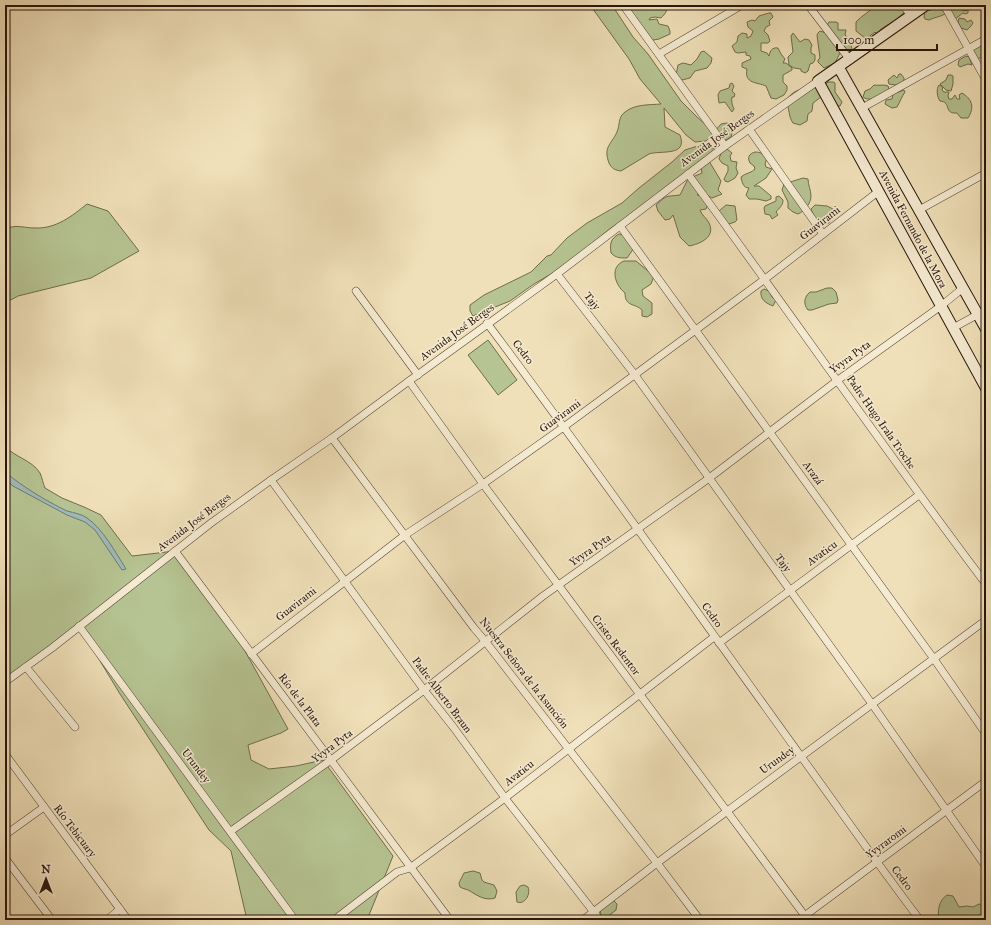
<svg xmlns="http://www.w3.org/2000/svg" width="991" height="925" viewBox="0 0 991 925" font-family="'IM FELL Great Primer',serif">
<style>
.green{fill:#b6c392;stroke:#6f6c4e}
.water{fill:#9ebbb8;stroke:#6f7973}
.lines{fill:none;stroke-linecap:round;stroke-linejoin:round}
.minor-casing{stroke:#5a4836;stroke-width:8}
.secondary-casing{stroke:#28150b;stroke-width:12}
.minor{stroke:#f5ebd2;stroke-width:7}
.secondary{stroke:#f5ebd2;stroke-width:10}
.labels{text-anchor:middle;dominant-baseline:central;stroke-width:3;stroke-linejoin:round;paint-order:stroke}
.street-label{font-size:11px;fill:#28150b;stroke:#f5ebd2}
</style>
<rect width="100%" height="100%" fill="#f0e0b9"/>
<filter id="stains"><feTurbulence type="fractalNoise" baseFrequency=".005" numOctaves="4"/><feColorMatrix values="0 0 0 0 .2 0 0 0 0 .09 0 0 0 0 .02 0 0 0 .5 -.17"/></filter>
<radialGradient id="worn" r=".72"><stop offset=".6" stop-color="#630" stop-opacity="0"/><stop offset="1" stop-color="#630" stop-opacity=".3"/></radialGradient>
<g class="green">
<path d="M590,5h22l21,32 15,17 33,47 16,16 17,15 7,-8 6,-1 3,2 2,8 -1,4 -5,3h-6l-6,-7 -8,8 -11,1 -9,-7 -22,-27 1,19 15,8c8,22 -19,15 -31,19l-28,17c-6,-1 -9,-2 -12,-8 -6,-16 2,-18 8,-31 3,-7 1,-15 8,-20 10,-8 24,-7 36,-8l-21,-25 -11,-20z"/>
<path d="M623,5h43c2,6 -1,9 -5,13l-6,-1 -5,1 -1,2 8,-1 2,5 9,2 2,5v3l-11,5 -11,2 -10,-17 -1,-6z"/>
<path d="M875,5h44l-3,2 -7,1 -13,12 -15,9 -2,4 -2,1 -2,-2 -8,6h-2l-9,-7v-9c5,-6 14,-10 19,-17z"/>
<path d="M950,5h11l-3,2 5,4 5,-1v3l-3,1 -2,-1 -8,6 -5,-8z"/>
<path d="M937,6l6,2 2,6c-5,3 -10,3 -16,6l-4,-1 -1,-2 1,-6 6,-1z"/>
<path d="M769,13h2l2,4 -4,4 1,4 -4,2 -2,4 4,4 2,6 -2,2h-7v8l6,2 2,3c1,-5 3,-9 9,-8l3,6 4,5 -2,4h3l6,5v2l-9,5v7l4,4v4l-3,5 -8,4 -5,-1 -5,-12c-9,-4 -22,-2 -19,-17l-5,-2v-4l9,-4 -1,-3 -4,-1v-3l-8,1 -3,-1 -3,-6 5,-4 1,-6 4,-3 5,1v4l4,-2 2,-5 -5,-4 -1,-5 5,-2 3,1 4,-5z"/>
<path d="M959,18l6,1 2,3 4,-2 2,3 -2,3 -4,4 -6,-2 -3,-6z"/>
<path d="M829,22h7l2,1v7h8l-1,5 8,7 -2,3 1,4 -2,2 -3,-1 -20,-25z"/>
<path d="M820,31l6,2 15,18 -6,12 -11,5 -6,-6v-2l2,-2 -3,-23 1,-2z"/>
<path d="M793,33l7,9 5,-3 4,1 3,5 -1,3v5l4,2v5l-2,3 -3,1 -2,7 -3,2 -4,-2v-2l-7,-1 -5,-3 -1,-8 5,-5 -2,-16z"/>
<path d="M980,46h4l2,9 -6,3 -4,1 -4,-10z"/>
<path d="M704,51l8,7 -1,5 -4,5 -12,3 -5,7 -8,2 -6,-5 2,-10 5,-2 8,2 6,-6 4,-7z"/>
<path d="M966,56l3,1 3,8 -4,-1 -8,3 -2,-2 1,-5z"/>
<path d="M899,74h2l3,4v3l-8,4 -7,-1 -1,-4 6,-5 3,3z"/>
<path d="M948,75h3l2,1v8l-2,7 -5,-1 -6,-6 6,-4z"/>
<path d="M828,82h5l2,1v9l7,10 -2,4h-3l-12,-21z"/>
<path d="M732,83l2,3 -2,5 3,3 -1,3h-2c-1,4 0,8 2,12l-2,3 -7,-10 -6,1 -1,-8 2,-4 9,-3 1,-4z"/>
<path d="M815,85l6,12 -8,6 -1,8 -4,3 -1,7 -7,4 -7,-2c-5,-7 -3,-14 -7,-21 4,-12 19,-14 29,-17z"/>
<path d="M874,85c5,1 10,-1 14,1l1,3 -1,2c-7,4 -17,12 -25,6l2,-6 5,-2z"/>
<path d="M939,85l4,2 -1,3 2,2h5l-1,4 1,3h3l3,-4 2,4h3l-1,-4 3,-2c10,6 13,14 6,25h-7l-4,-5c-14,1 -5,-11 -17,-12 -3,-4 -4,-12 -1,-16z"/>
<path d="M904,90l1,2c-3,4 -5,10 -8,15l-5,1 -7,-4 1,-4 6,-1 1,-5z"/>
<path d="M701,145l15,4 -7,12 12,20 -3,9 4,4 -10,4 -11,-6 -4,3 5,1 6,8 -2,5 -6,1c2,6 6,7 9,13 7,14 -9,21 -20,23l-9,-9 -7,-22 -3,4 -5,1 -7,-9 -2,-6c12,-11 9,-8 24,-10l8,-16 14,-6 -1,-5 -90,60 -48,39 -29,17 -24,17 -37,15 -3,-5v-6l14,-10 47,-23 16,-16 4,-1 16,-17 20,-15 35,-20 17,-15 33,-26 13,-12z"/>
<path d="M727,149l5,4 -2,3 1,5 6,1 -1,6 2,5 -3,5 -7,4 -3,-1 -1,-2 4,-8v-5l-6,-3 -3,-4 3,-9z"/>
<path d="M755,152c5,0 9,2 12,6l-2,6 1,3 6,2 -6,9 -12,8h5l12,10v3l-5,2 -9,-2h-8l-3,-4 3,-7c-6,0 -7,-6 -8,-11 4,-4 11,-4 14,-8l-1,-3 -4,-3c-3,-6 -1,-9 5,-11z"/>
<path d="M803,178l5,1c0,6 3,11 3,17 0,7 -6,15 -13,18l-5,-2 -5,-4v-6l-6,-12 2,-6z"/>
<path d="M779,196l4,4c0,6 -4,8 -7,12l2,3 -6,4 -2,-4 -5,-1 -1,-6 1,-2 11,-5v-4z"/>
<path d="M87,204l21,7 31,40 -48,27 -73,18 -13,7v-74c11,-5 18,-1 30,-1 21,1 37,-12 52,-24z"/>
<path d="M726,205l9,1 2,14 -2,2 -9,3 -8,-12 1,-2z"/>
<path d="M815,205l12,1 6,3v6l-4,8h-12l-6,-14z"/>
<path d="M619,234l5,1 10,13 -7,10c-7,0 -11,0 -16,-5 -1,-9 -1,-14 8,-19z"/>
<path d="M624,261h12l18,15 -3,8 -9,6 1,6 9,7v11l-5,3 -5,-1v-6c-7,-7 -17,-3 -17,-17 -10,-8 -16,-26 -1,-32z"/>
<path d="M827,288h5l4,4 2,8 -1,3 -8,1 -17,6h-4c-5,-6 -4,-13 2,-18h6z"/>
<path d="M764,289l5,2 3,6 4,3 -3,6c-7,-3 -13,-6 -12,-15z"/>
<path d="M488,340l29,40 -19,15 -30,-40z"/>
<path d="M5,446c9,11 27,14 35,27 2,4 3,11 5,15l17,10 22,9 17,8 31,41 43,-5 59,80 54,98 -7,4 -33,12 3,15 18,9 27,-3 27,-6 70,96 -26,64h-120l-16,-69 -22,-21 -89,-136 -41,-68 -74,52z"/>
<path d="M473,871l7,2 2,7 2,2 10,3 3,6 -2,7c-10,3 -17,-2 -25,-7 -3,-2 -7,-2 -10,-4l-1,-4 5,-10z"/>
<path d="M524,885l4,2c3,7 -3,18 -11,15l-1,-10 4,-6z"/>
<path d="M947,895l6,1 6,11 8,-1 6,1 6,-3 5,1 2,2v10l-4,3h-43c-2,-9 0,-20 8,-25z"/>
<path d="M613,900l4,4 -1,6 -9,7 -6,-2 -1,-5z"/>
</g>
<path class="water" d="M5,472c18,15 41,29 62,39 7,2 15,3 20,7 16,11 29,35 39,51l-4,1 -27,-40 -10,-8 -18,-7 -54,-29 -8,-7z"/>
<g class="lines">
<g class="minor-casing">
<g id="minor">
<path d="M623,5l102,141"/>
<path d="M808,5l42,55"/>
<path d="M903,5l8,11"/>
<path d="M944,5l42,75"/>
<path d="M659,54l83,-49"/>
<path d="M862,108l124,-69"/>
<path d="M749,129l74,105"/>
<path d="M688,174c100,136 196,275 298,410"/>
<path d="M919,210l67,-37"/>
<path d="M620,226l314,433 52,75"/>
<path d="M557,274l78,101 237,329 114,163"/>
<path d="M356,291l62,84"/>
<path d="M487,323c107,143 209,288 313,432 40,55 79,111 120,165"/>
<path d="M953,328l33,-18"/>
<path d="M409,381l74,103 325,436"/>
<path d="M332,438l142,190 11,13 172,222 43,57"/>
<path d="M271,480l153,210 30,38 51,70 95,122"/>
<path d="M175,551l275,369"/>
<path d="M79,626l216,294"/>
<path d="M719,643l200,-148"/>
<path d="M251,654l154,-119 78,-51 82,-58 200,-147 114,-88"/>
<path d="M26,667l49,60"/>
<path d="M5,682l47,-34 159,-125 60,-43 61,-42 77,-57 148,-107 168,-128 93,-65"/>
<path d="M5,754l123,166"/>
<path d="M231,831l100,-71 93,-70 119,-94 165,-117 130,-99 103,-74 22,-18"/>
<path d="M5,835l39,-28"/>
<path d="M5,858l47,62"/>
<path d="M107,920l13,-11"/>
<path d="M334,920l63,-48 13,-4 95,-70 209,-161"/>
<path d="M583,920l74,-57 329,-243"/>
<path d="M799,920l187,-139"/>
</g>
</g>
<g class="secondary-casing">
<g id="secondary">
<path d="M926,5l-108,76 168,307"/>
<path d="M839,68l147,261"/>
</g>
</g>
<use href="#minor" class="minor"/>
<use href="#secondary" class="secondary"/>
</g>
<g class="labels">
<g class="street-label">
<text transform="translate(717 138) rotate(-36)">Avenida José Berges</text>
<text transform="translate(820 223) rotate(-38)">Guavirami</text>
<text transform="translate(913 229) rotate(62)">Avenida Fernando de la Mora</text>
<text transform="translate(592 301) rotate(53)">Tajy</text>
<text transform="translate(457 332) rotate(-36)">Avenida José Berges</text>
<text transform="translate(523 352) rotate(53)">Cedro</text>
<text transform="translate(850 357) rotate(-36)">Yvyra Pyta</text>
<text transform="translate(560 416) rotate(-36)">Guavirami</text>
<text transform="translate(881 422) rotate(55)">Padre Hugo Irala Troche</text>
<text transform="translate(813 473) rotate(54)">Arazá</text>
<text transform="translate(194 522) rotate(-37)">Avenida José Berges</text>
<text transform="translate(590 550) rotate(-35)">Yvyra Pyta</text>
<text transform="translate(822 553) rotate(-36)">Avaticu</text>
<text transform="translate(783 563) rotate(54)">Tajy</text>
<text transform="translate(296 604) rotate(-38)">Guavirami</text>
<text transform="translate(712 615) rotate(55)">Cedro</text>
<text transform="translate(616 645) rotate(53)">Cristo Redentor</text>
<text transform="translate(524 673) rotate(52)">Nuestra Señora de la Asunción</text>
<text transform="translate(442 695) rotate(53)">Padre Alberto Braun</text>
<text transform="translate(300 700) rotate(53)">Río de la Plata</text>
<text transform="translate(332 746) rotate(-37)">Yvyra Pyta</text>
<text transform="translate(777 760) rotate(-36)">Urundey</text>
<text transform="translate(196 766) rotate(53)">Urundey</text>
<text transform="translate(519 773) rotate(-38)">Avaticu</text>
<text transform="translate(75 831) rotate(53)">Río Tebicuary</text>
<text transform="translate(886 842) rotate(-37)">Yvyraromi</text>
<text transform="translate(902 878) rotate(53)">Cedro</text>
</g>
</g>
<rect width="991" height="925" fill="none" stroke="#f0e0b9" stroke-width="20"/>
<rect x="6" y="6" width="979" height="913" fill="none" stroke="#28150b" stroke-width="2"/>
<rect x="10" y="10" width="971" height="905" fill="none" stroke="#28150b"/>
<g transform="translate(46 879)" stroke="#f5ebd2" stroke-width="3" paint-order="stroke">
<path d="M0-3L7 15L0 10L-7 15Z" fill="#28150b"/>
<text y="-6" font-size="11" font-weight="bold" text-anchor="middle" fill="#28150b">N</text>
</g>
<path d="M837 44v6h100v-6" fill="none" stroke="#28150b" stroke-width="2"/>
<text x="843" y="44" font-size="12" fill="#28150b" stroke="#f5ebd2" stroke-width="3" paint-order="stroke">100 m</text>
<rect width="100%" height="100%" filter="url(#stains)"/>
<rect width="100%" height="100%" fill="url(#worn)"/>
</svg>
